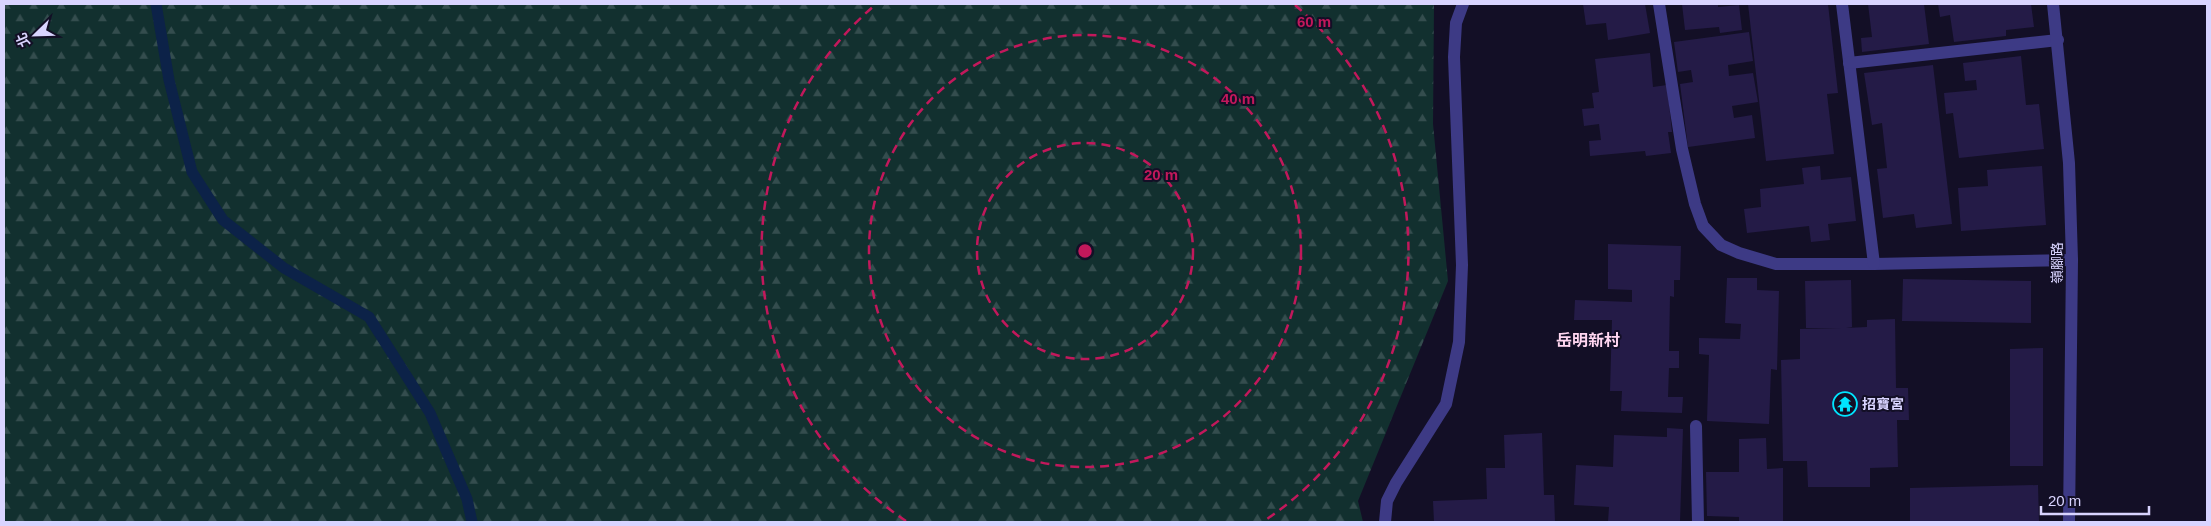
<svg xmlns="http://www.w3.org/2000/svg" width="2211" height="526" viewBox="0 0 2211 526" font-family="Helvetica,'Noto Sans TC',sans-serif">
<style>
.forest{fill:url(#forest-firs)}
.lines{fill:none;stroke-linecap:round;stroke-linejoin:round}
.stream{stroke:#0c2248;stroke-width:11}
.building{fill:#241b47}
.minor{stroke:#3d3a85;stroke-width:12}
.tertiary{stroke:#3d3a85;stroke-width:12}
.ring{fill:none;stroke:#c2185b;stroke-width:2.5;stroke-dasharray:9 6}
.labels{text-anchor:middle;dominant-baseline:central;stroke-width:4;stroke-linejoin:round;paint-order:stroke}
.street-label{font-size:14px;fill:#d9d4ff;stroke:#130f26}
.poi-label{font-size:14px;font-weight:bold;fill:#d9d4ff;stroke:#130f26;text-anchor:start}
.quarter-label{font-size:16px;font-weight:bold;fill:#ffd6f0;stroke:#130f26}
.centre{fill:#c2185b;stroke:#130f26;stroke-width:2.5}
.ring-label{font-size:15px;text-anchor:middle;font-weight:bold;fill:#c2185b;stroke:#130f26;stroke-width:4;stroke-linejoin:round;paint-order:stroke}
</style>
<defs>
<pattern id="forest-firs" width="22" height="20" patternUnits="userSpaceOnUse" patternTransform="scale(1.25)"><rect width="22" height="20" fill="#12302f"/><path d="M5 1l3.5 6h-7zM16 11l3.5 6h-7z" fill="#344d4e"/></pattern>
</defs>
<rect width="100%" height="100%" fill="#130f26"/>
<path class="forest" d="M4,4h1430l-1,120 15,157 -90,220 5,21h-1359z"/>
<g class="lines">
<path class="stream" d="M156,4l13,76 23,92 31,48 61,48 85,49 61,96 37,86 5,23"/>
</g>
<g class="building">
<path d="M1583,4h62l5,29 -42,7 -2,-17 -20,2z"/>
<path d="M1682,4h36v3l21,-2 3,25 -22,3 -1,-6 -34,3z"/>
<path d="M1748,4h80l10,89 -11,1 7,60 -68,7z"/>
<path d="M1868,4h56l5,40 -67,8 -1,-14 11,-1z"/>
<path d="M1938,4h93l3,23 -28,3v6l-52,6 -4,-27 -10,2z"/>
<path d="M1749,32l4,29 -25,4 1,11 24,-3 5,29 -26,4 2,12 18,-3 3,23 -67,9 -8,-63 13,-2 -2,-12 -13,2 -4,-30z"/>
<path d="M1650,53l3,34 14,-2 5,47h-4l3,21 -25,3 -1,-5 -55,5 -1,-15 12,-1 -2,-16 -15,2 -2,-17 12,-1 -2,-15 7,-1 -4,-33z"/>
<path d="M2021,56l5,49 13,-1 5,45 -85,9 -6,-45 -7,1 -2,-21 33,-3 -1,-10 -11,1 -2,-18z"/>
<path d="M1933,65l19,159 -36,4 -2,-14 -31,4 -6,-49 10,-1 -5,-45 -10,2 -8,-52z"/>
<path d="M1820,166l1,14 30,-3 5,44 -28,3 2,16 -19,2 -2,-16 -62,7 -3,-24 17,-2 -1,-18 44,-5 -2,-16z"/>
<path d="M2042,166l4,59 -85,6 -3,-43 30,-2 -1,-16z"/>
<path d="M1608,244l73,2 -1,34h-6v17l-4,-1 -1,55h10v17h-10l-1,29h15l-1,16 -61,-2 1,-20h-12l2,-71h-38l1,-20 57,2v-12l-24,-1z"/>
<path d="M1727,278h30v12l22,1 -2,79 -6,-1 -2,55 -62,-3 2,-66 -10,-1v-16l41,1 1,-15 -16,-1z"/>
<path d="M1903,279l128,2v42l-129,-2z"/>
<path d="M1851,280l1,47 -6,1 21,-1v-7l28,-1 1,69h12l1,32h-12l1,47 -28,1v19h-62l-1,-26h-24l-2,-101 19,-1v-30l41,-1h-35l-1,-47z"/>
<path d="M2043,348v118h-33v-117z"/>
<path d="M1667,428l16,1 -3,93h-72l1,-15 -35,-2 2,-40 37,2 1,-32 53,2z"/>
<path d="M1542,433l2,62h10l1,27h-121l-1,-21 54,-2 -1,-31h19l-1,-33z"/>
<path d="M1766,438l1,31 16,-1v54h-44v-5l-32,-1 -1,-44h33v-33z"/>
<path d="M2038,485l1,37h-129v-34z"/>
</g>
<g class="lines">
<g class="minor">
<path d="M1659,4l23,145 13,55 8,22 18,19 18,8 37,11h98l198,-4"/>
<path d="M1842,4l32,260"/>
<path d="M1849,63l209,-23"/>
<path d="M1696,426l2,96"/>
<path d="M1385,522l2,-21 9,-18 50,-79 13,-62 3,-77 -8,-208 2,-34 7,-19"/>
</g>
<path class="tertiary" d="M2053,4l16,159 3,97 -3,262"/>
</g>
<g class="ring">
<circle cx="1085" cy="251" r="108"/>
<circle cx="1085" cy="251" r="216"/>
<path d="M906 521A324 324 0 0 1 875 5M1295 5A324 324 0 0 1 1264 521"/>
</g>
<defs>
<g id="temple-ring" transform="scale(1.25)"><circle r="9.5" fill="#130f26" stroke="#00e5ff" stroke-width="1.5"/><path d="M0-6L5-2H3V0L6.5 2.5H4V6H1.5V3h-3V6H-4V2.5H-6.5L-3 0V-2H-5Z" fill="#00e5ff"/></g>
</defs>
<g fill-rule="evenodd">
<use href="#temple-ring" x="1845" y="404"/>
</g>
<g class="labels">
<g class="street-label">
<text transform="translate(2057 263) rotate(-90)">嶺腳路</text>
</g>
<g class="poi-label">
<text x="1862" y="404">招寶宮</text>
</g>
<g class="quarter-label">
<text x="1588" y="340">岳明新村</text>
</g>
</g>
<circle cx="1085" cy="251" r="8" class="centre"/>
<g class="ring-label">
<text x="1314" y="27">60 m</text>
<text x="1238" y="104">40 m</text>
<text x="1161" y="180">20 m</text>
</g>
<rect width="2211" height="526" fill="none" stroke="#d9d4ff" stroke-width="10"/>
<g transform="translate(35 35) rotate(247)" stroke="#130f26" stroke-width="4" paint-order="stroke">
<path d="M0-4L9 19L0 12L-9 19Z" fill="#d9d4ff"/>
<text y="-8" font-size="14" font-weight="bold" text-anchor="middle" fill="#d9d4ff">北</text>
</g>
<path d="M2041 506v8h108v-8" fill="none" stroke="#d9d4ff" stroke-width="2.5"/>
<text x="2048" y="506" font-size="15" fill="#d9d4ff" stroke="#130f26" stroke-width="4" paint-order="stroke">20 m</text>
</svg>
